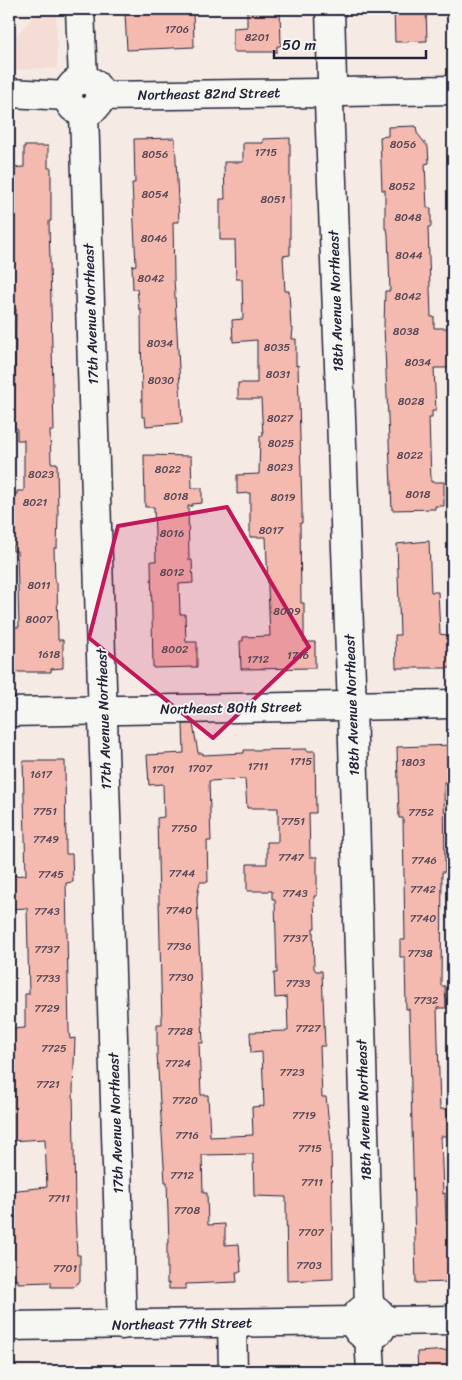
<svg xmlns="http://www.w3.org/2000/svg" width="462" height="1380" viewBox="0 0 462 1380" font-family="Sriracha,sans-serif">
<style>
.built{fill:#f5dcd5}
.building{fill:#f4baaf;stroke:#22223b;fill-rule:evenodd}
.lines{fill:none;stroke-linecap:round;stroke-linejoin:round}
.minor-casing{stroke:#22223b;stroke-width:31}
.minor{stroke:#f6f6f2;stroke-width:28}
.marked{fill:#c2185b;fill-opacity:0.2;stroke:#c2185b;stroke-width:4;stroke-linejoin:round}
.labels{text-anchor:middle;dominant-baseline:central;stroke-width:4;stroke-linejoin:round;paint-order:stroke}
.number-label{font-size:11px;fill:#564858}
.street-label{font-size:14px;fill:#22223b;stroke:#f6f6f2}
</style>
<rect width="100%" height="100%" fill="#f6eae5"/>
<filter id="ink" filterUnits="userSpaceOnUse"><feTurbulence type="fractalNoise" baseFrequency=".02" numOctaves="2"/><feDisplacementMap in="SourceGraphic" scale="10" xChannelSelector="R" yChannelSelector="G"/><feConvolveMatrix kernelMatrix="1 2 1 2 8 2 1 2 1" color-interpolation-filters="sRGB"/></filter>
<g filter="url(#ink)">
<path class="built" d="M41,9h15l1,59 -48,2v-27z"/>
<g class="building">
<path d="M193,9l1,38 -67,3 -2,-36 15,-1v-3z"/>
<path d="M247,9h33l1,37h-4v6h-44v-24l14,-1z"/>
<path d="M394,9h32l1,32 -32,1z"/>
<path d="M416,126l1,7 11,14 1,16 -4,1 2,44h4v19h-3l3,90h3v11h19v15h-3l1,25h-17l2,43h-4v7h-3l2,64h13v24h-9v3l-43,1 -8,-184 1,-35h5l-2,-57 -1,-5h-2v-39h-3l-2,-53 8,-1v-9z"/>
<path d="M175,138l4,84h-6l1,56 8,145 -36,3 -1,-9h-3l-1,-108h-2l-2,-20h-4l-1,-23 4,-1 -4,-82h3l-1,-44z"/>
<path d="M290,138v117l-7,1 2,35h4l2,37h2l-1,11h4v27l2,-1 4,144v14h-2l1,80h3v39h11v26l-74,1 -1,-28h3v-4l27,-1 -4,-99h-16v-44l-13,1v-19l22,-1 1,-38h3l-2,-37h-23v-16h19v-43l-24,2 -1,-22 11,-1 -1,-40h-6l-1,-39h-15v-41h5l-1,-37h19v-19h20v-4z"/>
<path d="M24,146h24v22h3v53h-2l5,210h-4l1,32h6l1,50 -1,35h-3l1,34h2l1,58h5v28l-12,1v3h-42v-45h10l-2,-76h-4v-5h-4v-52h8v-3h7v-51h-7v-12h-3l2,-119h-7v-54h4l-4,-87 15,-1z"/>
<path d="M144,455l47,1 1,32h10v15l-10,1v2h-4l1,54h3l1,23 -14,1 1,30h5l1,28h11v25l-44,1 -2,-107h5l-2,-54h-9z"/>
<path d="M429,541l2,51h7l2,42 13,2v32h-57l-1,-33h5l-3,-91z"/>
<path d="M183,724h10l5,29h5v2l41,-2v-3h9l54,-1v2h8l1,62h-7l1,44h7v39h-3l1,32h-2l1,40 2,3h6l3,75h-5l2,51h4l5,45 2,137 -46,2 -1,-84 -32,-1 -1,-42 -51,1 1,38h4l1,32 17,-1v21l14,-1 2,28h-5l1,10 -51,2v5h-17v-6l-2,1v-41h2l-2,-61h-2l-8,-128v-30h5l-5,-206 7,-1 -1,-33 -14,1 -2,-30 37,-2zM245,779l2,29h31v34h-11v22h-20v27h25v8h3l2,74h-3l1,25 12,-1 1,34 -38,1 1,21 11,-1 2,54 -12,1 1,28 -43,2 -2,-42h-7l-2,-52h4l-6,-146 3,-15h8l-1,-41h4l-2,-60z"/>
<path d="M453,745v34l-9,3 1,90h-3l-1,114h4l1,22h-9l3,101h7l2,27h-8l2,58 2,-1 1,27h5l2,51h-2v11l-35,1 -7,-274h-3l-1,-52h-5v-17h5l-2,-122h-4l-2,-71z"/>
<path d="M23,761h42l1,93h6l1,28 -7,1 3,148 1,8 5,-1 -2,52 2,120 2,45h3v26l-7,6h-22v-5l-33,1v-4l-6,1 -3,-89 38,-4 -2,-48 -36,2v-112l16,-1v-34h4l-2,-86 -18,1v-33l17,-1z"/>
<path d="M450,1350l2,20 -34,1 -1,-19z"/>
</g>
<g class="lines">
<g class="minor-casing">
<g id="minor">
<path d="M80,9l3,71"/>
<path d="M330,9l2,71"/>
<circle cx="84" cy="96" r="16"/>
<path d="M341,92l112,-2"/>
<path d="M9,93l59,3"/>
<path d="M99,96l220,-3"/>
<path d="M329,103l23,603 17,602"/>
<path d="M84,112l38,1213"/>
<path d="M9,712l444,-8"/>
<circle cx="369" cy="1322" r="14"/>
<path d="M383,1321l70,-1"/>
<path d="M232,1323l1,48"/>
<path d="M9,1326l346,-5"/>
<path d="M369,1336l2,35"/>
</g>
</g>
<use href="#minor" class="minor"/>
</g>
</g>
<path class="marked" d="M227,507l82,140 -96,91 -124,-100 29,-112z"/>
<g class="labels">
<g class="number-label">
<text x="177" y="29">1706</text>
<text x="257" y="37">8201</text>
<text x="403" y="144">8056</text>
<text x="266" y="152">1715</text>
<text x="155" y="154">8056</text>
<text x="402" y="186">8052</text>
<text x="155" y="194">8054</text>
<text x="273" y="199">8051</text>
<text x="408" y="217">8048</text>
<text x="154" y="238">8046</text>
<text x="409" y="255">8044</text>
<text x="151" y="278">8042</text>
<text x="408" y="296">8042</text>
<text x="406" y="331">8038</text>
<text x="160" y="343">8034</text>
<text x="277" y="347">8035</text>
<text x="418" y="362">8034</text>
<text x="278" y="374">8031</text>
<text x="161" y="380">8030</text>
<text x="411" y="401">8028</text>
<text x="280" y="418">8027</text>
<text x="281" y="443">8025</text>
<text x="410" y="455">8022</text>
<text x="280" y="467">8023</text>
<text x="168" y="469">8022</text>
<text x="41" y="474">8023</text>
<text x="418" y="494">8018</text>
<text x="176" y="496">8018</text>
<text x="283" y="497">8019</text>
<text x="35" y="502">8021</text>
<text x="271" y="530">8017</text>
<text x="172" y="533">8016</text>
<text x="172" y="572">8012</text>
<text x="39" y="585">8011</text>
<text x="287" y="611">8009</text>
<text x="39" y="619">8007</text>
<text x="175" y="649">8002</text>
<text x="49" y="654">1618</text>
<text x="298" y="655">1716</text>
<text x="258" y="659">1712</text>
<text x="301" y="761">1715</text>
<text x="413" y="762">1803</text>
<text x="258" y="766">1711</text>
<text x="200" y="768">1707</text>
<text x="163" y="769">1701</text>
<text x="41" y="774">1617</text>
<text x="45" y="811">7751</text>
<text x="421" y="812">7752</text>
<text x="293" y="821">7751</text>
<text x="184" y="828">7750</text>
<text x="46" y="839">7749</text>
<text x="291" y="857">7747</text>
<text x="424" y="860">7746</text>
<text x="182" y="873">7744</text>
<text x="51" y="874">7745</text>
<text x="423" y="889">7742</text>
<text x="295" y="893">7743</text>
<text x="179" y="910">7740</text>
<text x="47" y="911">7743</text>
<text x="423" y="918">7740</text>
<text x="295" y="938">7737</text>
<text x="179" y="946">7736</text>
<text x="47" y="949">7737</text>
<text x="420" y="953">7738</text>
<text x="181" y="977">7730</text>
<text x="48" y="978">7733</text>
<text x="298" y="983">7733</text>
<text x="426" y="1000">7732</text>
<text x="47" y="1008">7729</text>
<text x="308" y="1028">7727</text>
<text x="180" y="1031">7728</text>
<text x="54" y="1048">7725</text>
<text x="178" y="1063">7724</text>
<text x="292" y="1072">7723</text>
<text x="48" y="1084">7721</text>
<text x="185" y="1100">7720</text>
<text x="304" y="1115">7719</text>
<text x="187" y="1135">7716</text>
<text x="310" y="1148">7715</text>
<text x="182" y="1175">7712</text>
<text x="312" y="1182">7711</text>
<text x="59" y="1198">7711</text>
<text x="187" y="1210">7708</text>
<text x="311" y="1232">7707</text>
<text x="309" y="1265">7703</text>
<text x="65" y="1268">7701</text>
</g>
<g class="street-label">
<text transform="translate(209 94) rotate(-1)">Northeast 82nd Street</text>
<text transform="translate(336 301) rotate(-92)">18th Avenue Northeast</text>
<text transform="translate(91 314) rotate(-92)">17th Avenue Northeast</text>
<text transform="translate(352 705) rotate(-92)">18th Avenue Northeast</text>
<text transform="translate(231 708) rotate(-1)">Northeast 80th Street</text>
<text transform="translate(104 719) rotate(-92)">17th Avenue Northeast</text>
<text transform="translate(364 1110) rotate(-92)">18th Avenue Northeast</text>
<text transform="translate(116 1123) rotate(-92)">17th Avenue Northeast</text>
<text transform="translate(182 1324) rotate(-1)">Northeast 77th Street</text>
</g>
</g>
<rect width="462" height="1380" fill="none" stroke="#f6f6f2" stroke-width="30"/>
<rect x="15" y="15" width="432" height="1350" fill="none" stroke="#22223b" stroke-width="2" filter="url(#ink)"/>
<path d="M274 50v8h152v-8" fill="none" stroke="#22223b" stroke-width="2.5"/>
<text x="282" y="50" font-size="15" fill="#22223b" stroke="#f6f6f2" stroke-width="4" paint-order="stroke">50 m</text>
</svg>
